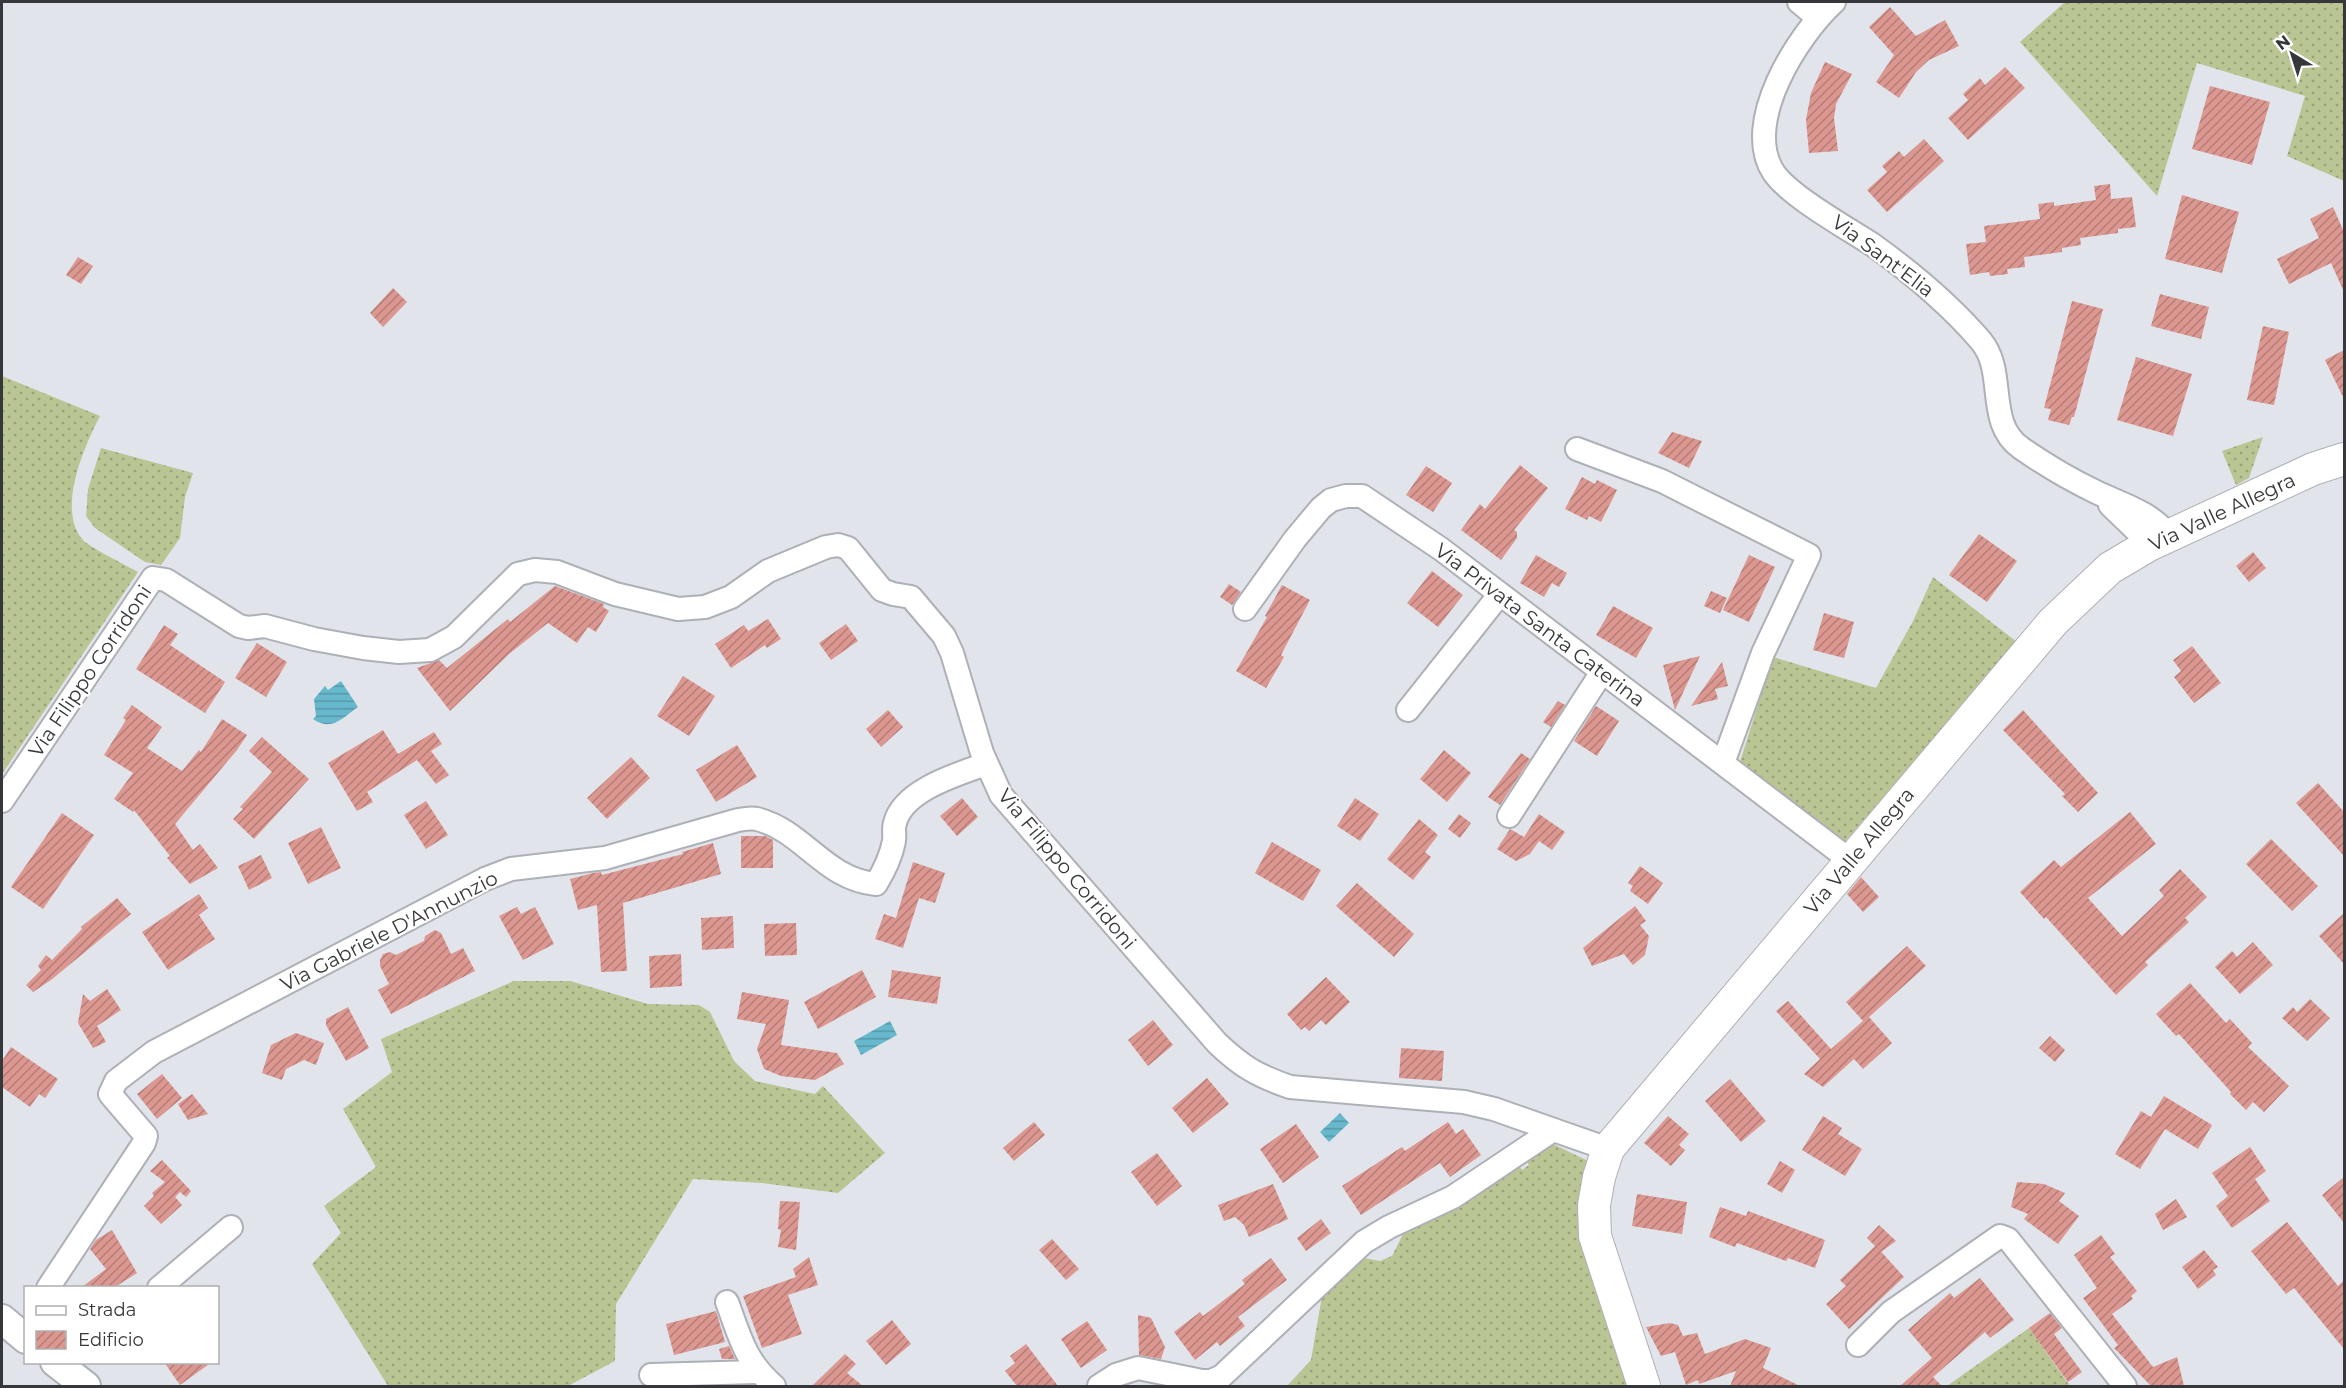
<svg xmlns="http://www.w3.org/2000/svg" width="2346" height="1388" viewBox="0 0 2346 1388" font-family="Montserrat,sans-serif">
<style>
.grass{fill:url(#grass-dots)}
.water{fill:url(#water-rules)}
.building{fill:url(#building-hatch)}
.lines{fill:none;stroke-linecap:round;stroke-linejoin:round}
.minor-casing{stroke:#adb0b6;stroke-width:26}
.tertiary-casing{stroke:#adb0b6;stroke-width:32}
.secondary-casing{stroke:#adb0b6;stroke-width:34}
.minor{stroke:#fff;stroke-width:22}
.tertiary{stroke:#fff;stroke-width:28}
.secondary{stroke:#fff;stroke-width:32}
.labels{text-anchor:middle;dominant-baseline:central;stroke-width:4.5;stroke-linejoin:round;paint-order:stroke}
.street-label{font-size:20px;fill:#36373a;stroke:#fff}
</style>
<defs>
<pattern id="grass-dots" width="8" height="8" patternUnits="userSpaceOnUse" patternTransform="scale(1.5)"><rect width="8" height="8" fill="#bac594"/><path d="M2 2h.1M6 6h.1" fill="none" stroke="#98a17a" stroke-width="1.8" stroke-linecap="round"/></pattern>
<pattern id="water-rules" width="6" height="5" patternUnits="userSpaceOnUse" patternTransform="scale(1.5)"><rect width="6" height="5" fill="#67b8cd"/><path d="M0 2.5h6" fill="none" stroke="#5696a7"/></pattern>
<pattern id="building-hatch" width="6" height="6" patternUnits="userSpaceOnUse" patternTransform="scale(1.5)"><rect width="6" height="6" fill="#dc9790"/><path d="M-1 1l2-2M0 6l6-6M5 7l2-2" fill="none" stroke="#b37c77"/></pattern>
</defs>
<rect width="100%" height="100%" fill="#e1e4eb"/>
<g class="grass">
<path d="M2065,2h279v179l-57,-25 18,-60 -108,-33 -40,133 -137,-154z"/>
<path d="M2,376l98,40c-16,31 -43,92 -18,123 8,9 44,26 56,33l-136,202z"/>
<path d="M2263,437l-14,41 -13,7 -14,-34z"/>
<path d="M101,448l92,25 -8,24 -5,41 -19,27 -16,-3 -50,-34 -9,-12 2,-27z"/>
<path d="M1933,577l84,65 -175,203 -102,-83 33,-105 103,31 37,-67z"/>
<path d="M514,981h56l78,23 51,1 11,7 24,49 21,20 60,13 8,-8 62,67 -47,40 -76,-10 -69,-4 -77,125 -1,57 -47,25h-180l-76,-122 29,-31 -17,-27 52,-39 -33,-58 49,-37 -11,-33z"/>
<path d="M1553,1144l35,17 43,225h-344l24,-26 11,-64 41,-38 17,3 12,-5 13,-26 114,-64 3,4 7,-5 -3,-5z"/>
<path d="M2029,1328l41,58h-123z"/>
</g>
<g class="water">
<path d="M341,681l17,26c-16,11 -26,25 -45,12l3,-3 -2,-17 11,-13 3,4z"/>
<path d="M890,1021l7,14 -36,20 -7,-14z"/>
<path d="M1340,1113l9,10 -20,19 -9,-10z"/>
</g>
<g class="building">
<path d="M1890,7l26,29 29,-16 14,26 -30,14 -13,12 -17,26 -23,-16 18,-27 -25,-28z"/>
<path d="M1825,62l27,12 -16,30 -2,14 4,33 -29,2 -3,-33 5,-27z"/>
<path d="M2005,67l20,21 -57,52 -20,-22 20,-18 -5,-6 17,-16 5,7z"/>
<path d="M2210,86l60,16 -18,63 -60,-16z"/>
<path d="M1924,139l20,22 -57,51 -20,-22 20,-18 -5,-6 17,-15 5,6z"/>
<path d="M2110,184l1,15 21,-2 4,30 -18,2v4l-38,5 1,7 -19,3v4l-38,5 1,10 -18,2 1,5 -18,2 -1,-4 -19,3 -4,-31 20,-2 -2,-16 56,-7 -2,-15 16,-2v4l42,-6 -2,-14z"/>
<path d="M2182,195l57,17 -17,61 -57,-14z"/>
<path d="M2333,207l11,25v60l-13,-29 -42,21 -12,-25 42,-21 -9,-19z"/>
<path d="M78,257l15,9 -12,18 -15,-9z"/>
<path d="M393,288l14,14 -24,25 -13,-14z"/>
<path d="M2160,294l49,13 -8,32 -50,-13z"/>
<path d="M2072,301l31,8 -29,108h-2l-3,8 -21,-5 3,-11 -7,-1z"/>
<path d="M2263,326l26,6 -15,73 -27,-5z"/>
<path d="M2344,350v49l-19,-39z"/>
<path d="M2136,357l56,17 -19,62 -56,-16z"/>
<path d="M1672,432l30,9 -13,27 -31,-15z"/>
<path d="M1520,465l28,23 -34,42 3,2v6l-16,22 -40,-30 19,-26 5,5z"/>
<path d="M1426,466l26,17 -19,29 -27,-17z"/>
<path d="M1582,477l13,7 2,-4 20,10 -16,32 -12,-6 -2,4 -22,-11z"/>
<path d="M1979,534l38,27 -30,41 -38,-27z"/>
<path d="M2253,552l13,16 -17,14 -13,-16z"/>
<path d="M1536,555l31,18 -8,14 -7,-4 -8,14 -24,-14z"/>
<path d="M1749,555l26,12 -26,55 -26,-12z"/>
<path d="M1432,571l31,24 -25,32 -31,-24z"/>
<path d="M1229,584l12,8 -9,13 -12,-8z"/>
<path d="M1282,585l28,15 -29,55 3,2 -18,31 -30,-17 31,-54 -2,-1z"/>
<path d="M555,586l49,18 -1,3 6,4 -13,21 -8,-5 -11,16 -29,-20 -39,31 -59,57 -33,-43 22,-8 8,8 61,-49 2,3z"/>
<path d="M1711,591l16,7 -7,15 -16,-7z"/>
<path d="M1613,606l40,22 -17,30 -40,-23z"/>
<path d="M1824,613l30,9 -10,36 -31,-8z"/>
<path d="M768,619l13,20 -14,9 -2,-3 -34,23 -16,-24 29,-19 4,6z"/>
<path d="M846,624l12,17 -27,19 -12,-17z"/>
<path d="M164,625l14,9 -8,11 55,37 -20,31 -69,-44z"/>
<path d="M257,643l30,19 -21,35 -31,-19z"/>
<path d="M2192,646l29,37 -27,20 -20,-26 7,-6 -8,-11z"/>
<path d="M1700,656l-25,54 -12,-45z"/>
<path d="M1722,662l6,24 -13,3 3,10 -27,7z"/>
<path d="M683,676l32,20 -26,40 -32,-20z"/>
<path d="M1558,701l7,4 -14,22 -8,-5z"/>
<path d="M132,705l30,22 -15,21 35,23 17,-21 2,2 21,-33 25,16 -10,15 -62,74 18,26 7,-6 18,24 -28,16 -23,-26 3,-2 -36,-46 -1,2 -19,-13 19,-26 -29,-18 22,-35 -3,-2z"/>
<path d="M1596,706l23,15 -22,35 -23,-15z"/>
<path d="M888,710l15,17 -22,20 -15,-18z"/>
<path d="M2023,710l75,83 -20,19 -16,-16 3,-2 -62,-64z"/>
<path d="M383,730l15,24 36,-22 8,12 -11,7 18,24 -13,9 -19,-24 -50,32 6,10 -16,9 -29,-48z"/>
<path d="M262,737l47,42 -55,60 -21,-20 10,-10 -3,-2 32,-35 -23,-21z"/>
<path d="M737,745l20,32 -41,25 -20,-32z"/>
<path d="M1444,750l27,23 -24,29 -27,-23z"/>
<path d="M1521,753l9,6 -30,46 -12,-8z"/>
<path d="M631,757l19,21 -43,41 -20,-21z"/>
<path d="M2318,783l26,29v44l-48,-53z"/>
<path d="M962,798l16,19 -21,19 -17,-20z"/>
<path d="M1355,798l24,16 -19,27 -23,-15z"/>
<path d="M426,801l22,34 -22,14 -22,-34z"/>
<path d="M2130,812l26,32 -68,54 34,38 42,-40 -5,-6 21,-21 27,28 -22,21 4,4 -44,40 3,3 -32,30 -70,-78 -2,2 -24,-27 34,-32 7,7z"/>
<path d="M62,813l32,22 -51,74 -32,-22z"/>
<path d="M1459,814l12,9 -11,15 -12,-9z"/>
<path d="M1539,814l26,18 -13,18 -13,-9 -9,13 -14,7 -19,-12 13,-20 14,8z"/>
<path d="M1419,819l19,16 -13,17 6,5 -18,23 -26,-21z"/>
<path d="M321,827l20,41 -33,16 -20,-41z"/>
<path d="M741,836h24l8,4v28h-32z"/>
<path d="M2271,839l47,47 -26,25 -46,-47z"/>
<path d="M1272,842l49,28 -18,31 -48,-28z"/>
<path d="M713,843l8,31 -98,29 4,68 -26,1 -4,-67 -19,5 -8,-31 23,-6 8,-1 1,3 81,-21 -1,-2z"/>
<path d="M261,855l11,23 -23,12 -11,-24z"/>
<path d="M913,862l32,11 -10,30 -16,-5 -16,50 -28,-9 9,-25 12,4z"/>
<path d="M1640,866l23,17 -15,21 -18,-13 3,-5 -5,-3z"/>
<path d="M1861,877l18,20 -16,15 -16,-18z"/>
<path d="M1357,883l57,51 -20,23 -58,-51z"/>
<path d="M199,894l9,14 -9,7 16,24 -47,31 -26,-38z"/>
<path d="M117,898l14,16 -80,66 -18,12 -7,-7 15,-15 -3,-4 8,-11 6,5 30,-31 -1,-2z"/>
<path d="M1635,906l11,15 -6,4 9,11 -4,19 -12,10 -9,-11 -32,12 -9,-18z"/>
<path d="M517,907l4,7 14,-7 19,37 -31,16 -24,-44z"/>
<path d="M2344,913v51l-25,-28z"/>
<path d="M733,916l1,32 -32,2 -1,-32z"/>
<path d="M796,923l1,32 -32,1 -1,-32z"/>
<path d="M435,930l6,3 10,21 12,-6 12,23 -84,43 -13,-24 11,-6 -9,-18v-6l3,-6 7,-2 6,3 28,-14 1,-5z"/>
<path d="M2253,942l20,23 -33,29 -25,-27 17,-16 5,6z"/>
<path d="M1907,946l19,20 -57,51 23,26 -29,26 -9,-10 -31,28 -19,-13 16,-15 -44,-48 12,-10 43,48 32,-28 -17,-19z"/>
<path d="M681,954l1,32 -32,2 -1,-32z"/>
<path d="M862,970l14,27 -58,32 -14,-27z"/>
<path d="M892,970l49,7 -4,27 -49,-7z"/>
<path d="M1326,977l24,25 -24,23 -5,-5 -12,11 -4,-4 -4,3 -14,-16z"/>
<path d="M2190,983l36,40 4,-4 22,24 -4,4 41,39 -25,26 -11,-10 -7,8 -16,-16 1,-2 -52,-58 -3,2 -20,-22z"/>
<path d="M107,989l14,21 -24,16 9,16 -13,6 -15,-25 5,-29 7,7z"/>
<path d="M742,992l47,8 -8,45 56,8 7,11 -29,16 -34,-4 -17,-7 -7,-20 9,-25 -29,-5z"/>
<path d="M2310,999l20,19 -23,23 -25,-23 11,-11 4,5z"/>
<path d="M348,1007l21,41 -23,13 -20,-36v-6z"/>
<path d="M1153,1020l20,25 -25,21 -20,-26z"/>
<path d="M296,1033l28,10 -8,22 -12,-5 -18,9 -4,11 -20,-7 9,-28z"/>
<path d="M2050,1036l15,14 -10,12 -16,-14z"/>
<path d="M11,1047l47,32 -13,19 -6,-4 -9,13 -28,-20v-26z"/>
<path d="M1401,1048l43,3 -2,30 -43,-3z"/>
<path d="M162,1074l20,24 -25,21 -20,-25z"/>
<path d="M1207,1078l22,26 -36,29 -21,-25z"/>
<path d="M1730,1079l36,42 -25,21 -36,-41z"/>
<path d="M192,1094l16,20 -20,6 -10,-16z"/>
<path d="M2164,1096l48,29 -14,24 -33,-20 -25,40 -25,-15 26,-43 10,6z"/>
<path d="M1668,1116l21,18 -10,11 6,5 -14,16 -27,-23z"/>
<path d="M1823,1116l19,12 -4,6 24,15 -17,27 -43,-26z"/>
<path d="M1034,1122l11,13 -31,26 -11,-13z"/>
<path d="M1448,1122l8,12 7,-5 18,26 -31,22 -10,-14 -79,52 -19,-29 60,-39 3,4z"/>
<path d="M1296,1124l23,33 -36,26 -23,-34z"/>
<path d="M2250,1147l16,24 -11,8 15,22 -38,27 -16,-22 12,-10 -16,-23z"/>
<path d="M1157,1153l25,33 -25,20 -26,-34z"/>
<path d="M162,1160l29,31 -5,6 -6,-5 -5,5 7,8 -21,19 -17,-18 10,-10 -2,-3 13,-11 -15,-11z"/>
<path d="M1780,1161l15,9 -13,23 -15,-9z"/>
<path d="M2344,1177v46l-22,-28z"/>
<path d="M2017,1182l27,2 21,9 -6,8 20,15 -21,28 -34,-25 4,-5 -17,-7z"/>
<path d="M1273,1184l15,35 -39,18 -5,-12 -9,-8 -11,4 -6,-16z"/>
<path d="M1637,1194l50,8 -5,32 -50,-8z"/>
<path d="M2176,1199l11,18 -24,13 -8,-16z"/>
<path d="M780,1201l20,1 -4,48 -18,-3 3,-17 -3,-1z"/>
<path d="M1720,1207l26,9 2,-5 77,29 -10,28 -27,-10 -2,3 -49,-18 -2,4 -26,-10z"/>
<path d="M1321,1219l10,14 -25,18 -9,-13z"/>
<path d="M2287,1222l51,64 6,-6v69l-50,-61 -8,6 -35,-43z"/>
<path d="M1879,1225l17,16 -15,11 -5,-6 28,31 -55,52 -23,-25 20,-18 -6,-6 35,-34 -8,-8z"/>
<path d="M112,1230l25,43 -22,14h-33l24,-18 -16,-20 6,-9z"/>
<path d="M2101,1235l14,19 -5,3 27,34 -6,5 2,3 -21,15 41,53 24,-10 7,29h-33l-37,-38 4,-3 -35,-47 14,-10 -23,-33z"/>
<path d="M1052,1239l27,30 -13,11 -27,-30z"/>
<path d="M2204,1250l14,17 -5,3 3,5 -18,14 -16,-22z"/>
<path d="M809,1257l9,28 -30,10 14,39 -40,14 -19,-52 53,-19 -3,-8z"/>
<path d="M1271,1258l16,22 -49,37 7,9 -25,20 -3,-4 -22,18 -21,-28 26,-20 3,4 42,-32 -3,-4z"/>
<path d="M1980,1278l34,42 -24,18 -5,-6 -52,45 9,9h-42l32,-28 -24,-28 42,-37 4,5z"/>
<path d="M716,1311l9,31 -51,13 -8,-31z"/>
<path d="M2050,1313l12,15 -8,6 28,38 -14,10 -39,-54z"/>
<path d="M1138,1315l13,3 14,29 -4,12 -22,-4z"/>
<path d="M892,1320l19,24 -25,21 -20,-24z"/>
<path d="M1087,1321l20,29 -26,18 -20,-29z"/>
<path d="M1670,1323l8,2 5,11 14,-3 8,21 40,-15 26,9 -8,20 37,18h-70l6,-15 -37,13 -1,-4 -12,5 -11,-33 -14,4 -15,-29z"/>
<path d="M1026,1344l32,42h-41l-12,-15 10,-8 -5,-7z"/>
<path d="M729,1346l6,13h-13l-3,-10z"/>
<path d="M845,1354l11,10 -9,9 16,13h-51z"/>
<path d="M164,1362h48l-32,23z"/>
</g>
<g class="lines">
<g class="minor-casing">
<g id="minor">
<path d="M1799,2l18,15"/>
<path d="M1834,2c-37,34 -93,122 -60,171 17,24 73,55 99,72 39,28 77,60 108,96 26,31 4,82 40,107 23,16 50,32 75,44 25,12 55,20 72,43"/>
<path d="M1577,449l85,32 147,74 -46,98 -40,110"/>
<path d="M2110,505l30,29 5,14"/>
<path d="M1245,609l50,-70 26,-31 10,-8 15,-4h16l79,53 410,312"/>
<path d="M1408,710l92,-116"/>
<path d="M2,801l151,-223 13,2 73,46 9,2 17,-2 49,13 49,9 36,4 31,-2 24,-13 64,-63 17,-4 22,2 58,22 63,15 27,-2 26,-10 37,-26 58,-24 12,-2 10,3 34,42 11,4 18,3 33,39 8,17 30,100 19,42 216,248c25,24 41,33 73,44l174,15 30,7 114,40"/>
<path d="M1509,816l93,-144"/>
<path d="M48,1288l96,-145 2,-7 -36,-42 6,-13 38,-29 331,-173 26,-10 94,-11 133,-38c6,-1 14,-2 19,-1 47,12 67,60 119,65 8,-13 15,-27 18,-43 1,-6 -1,-13 1,-18 8,-33 63,-49 91,-59"/>
<path d="M159,1288l72,-61"/>
<path d="M727,1302c13,35 18,59 47,84"/>
<path d="M1858,1345l33,-33 109,-76 8,3 117,147"/>
<path d="M651,1375l106,-3"/>
<path d="M1099,1386l17,-11 22,-7 64,13h9l11,-5 142,-134 25,-15 64,-30 100,-67"/>
</g>
</g>
<g class="tertiary-casing">
<g id="tertiary">
<path d="M2,1319l24,20"/>
<path d="M55,1362l31,24"/>
</g>
</g>
<g class="secondary-casing">
<path id="secondary" d="M1644,1386l-49,-150 -1,-31 5,-28 9,-28 445,-527 57,-54 39,-23 164,-76 31,-10"/>
</g>
<use href="#minor" class="minor"/>
<use href="#tertiary" class="tertiary"/>
<use href="#secondary" class="secondary"/>
</g>
<g class="labels">
<g class="street-label">
<text transform="translate(1883 256) rotate(37)">Via Sant'Elia</text>
<text transform="translate(2222 512) rotate(-25)">Via Valle Allegra</text>
<text transform="translate(1540 625) rotate(37)">Via Privata Santa Caterina</text>
<text transform="translate(90 671) rotate(-56)">Via Filippo Corridoni</text>
<text transform="translate(1859 851) rotate(-50)">Via Valle Allegra</text>
<text transform="translate(1067 869) rotate(50)">Via Filippo Corridoni</text>
<text transform="translate(389 931) rotate(-27)">Via Gabriele D'Annunzio</text>
</g>
</g>
<rect width="2346" height="1388" fill="none" stroke="#36373a" stroke-width="6"/>
<rect x="24" y="1286" width="195" height="78" fill="#ffffff" stroke="#afafb0" stroke-width="1.5"/>
<rect x="36" y="1306" width="30" height="9" fill="#ffffff" stroke="#afafb0" stroke-width="1.5"/>
<text x="78" y="1316" font-size="18" fill="#36373a">Strada</text>
<rect x="36" y="1331" width="30" height="18" fill="url(#building-hatch)" stroke="#afafb0" stroke-width="1.5"/>
<text x="78" y="1346" font-size="18" fill="#36373a">Edificio</text>
<g transform="translate(2292 54) rotate(322)" stroke="#ffffff" stroke-width="4.5" paint-order="stroke">
<path d="M0-4.5L10 22L0 15L-10 22Z" fill="#36373a"/>
<text y="-9" font-size="16" font-weight="bold" text-anchor="middle" fill="#36373a">N</text>
</g>
</svg>
